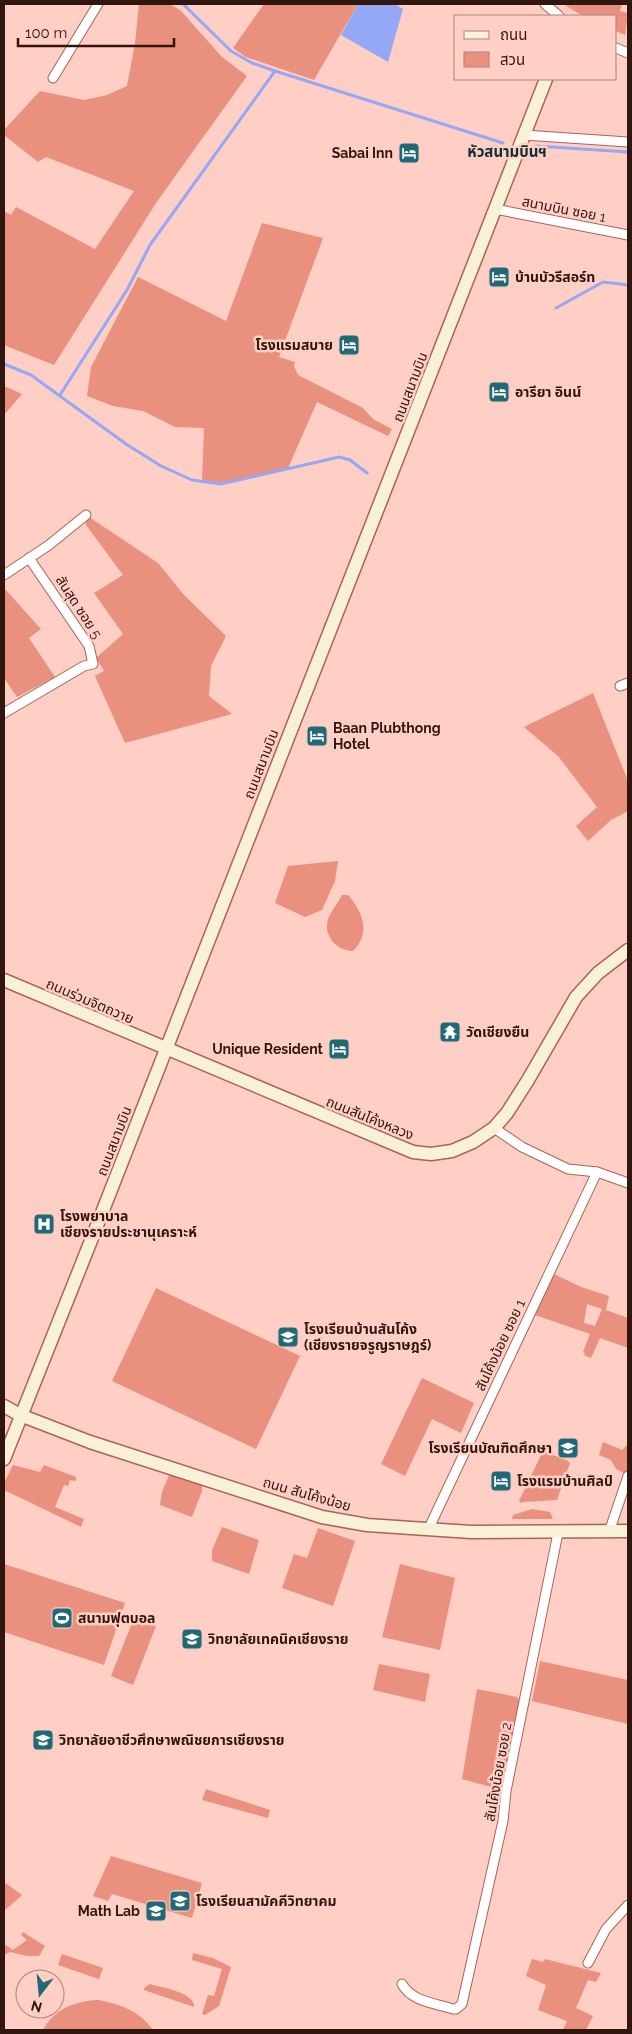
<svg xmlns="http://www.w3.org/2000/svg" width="632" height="2034" viewBox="0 0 632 2034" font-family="Raleway,'Noto Sans Thai',sans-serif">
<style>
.green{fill:#e9907e;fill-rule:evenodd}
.water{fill:#95a8f5}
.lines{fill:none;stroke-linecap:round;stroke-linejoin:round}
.stream{stroke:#95a8f5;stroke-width:3}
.street-casing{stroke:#aa6355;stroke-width:11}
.secondary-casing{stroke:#aa6355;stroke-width:15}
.street{stroke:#fff;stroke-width:9}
.secondary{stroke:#f9f1d7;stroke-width:12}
.labels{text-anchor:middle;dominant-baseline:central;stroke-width:5;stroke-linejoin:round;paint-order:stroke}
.poi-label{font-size:14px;font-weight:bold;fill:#31150f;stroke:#ffcec4;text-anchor:start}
.street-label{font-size:14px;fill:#31150f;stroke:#ffcec4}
.neighbourhood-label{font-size:15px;font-weight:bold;fill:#0d2f35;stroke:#ffcec4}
</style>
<rect width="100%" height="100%" fill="#ffcec4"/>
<g class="green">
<path d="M139,4h31l11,7 41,46 25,19 -91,127 -102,162 -50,-20v-134l7,4 5,-8 79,42 39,-58 -88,-34 -8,5 -34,-27v-5l36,-39 44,9 23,-5 20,-9 8,-43z"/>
<path d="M264,4h94l-44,76 -68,-23 -13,-9z"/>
<path d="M563,4h59l-2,7 8,2 -3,22 -9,-4v-15h-33z"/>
<path d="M262,223l61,15 -44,119 16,5 -1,4 4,9 65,33 10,11 19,10 -4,7 -71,-34 -29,66 -67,16 -19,-3 2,-53 -29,-1 -32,-16 -30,-5 -26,-10 4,-29 47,-90 88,44z"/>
<path d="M4,386l18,8 -18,21z"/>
<path d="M86,515l72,48 26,32 42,41 -15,30 -2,30 23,18 -107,29 -30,-67 9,-5 -8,-13 27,-24 -29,-41 29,-18 -37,-50z"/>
<path d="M4,588l37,41 -12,9 26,39 -38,20 -13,-19z"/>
<path d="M593,693l35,88v30l-17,9 -23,21 -12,-15 21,-19 -39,-51 -34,-29z"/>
<path d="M338,861l-3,20 -13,29 -17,7 -30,-14 13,-37z"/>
<path d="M342,895h6c15,17 23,38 5,56 -16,0 -30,-15 -25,-32 3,-8 10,-16 14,-24z"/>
<path d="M554,1274l27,13 28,9 -3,14 22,8v30l-28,-10 -9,20 -7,-3 1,-2 -2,-1 7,-18 -55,-19zM587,1304l15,5 -7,17 -11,-3z"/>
<path d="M156,1288l144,68 -44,93 -144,-68z"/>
<path d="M422,1378l52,25 -13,30 -29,-14 -27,57 -24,-12z"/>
<path d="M603,1442l19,8 6,-6v25l-2,5 -10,-5 -5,-9 -12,-5z"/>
<path d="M543,1451l25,10 2,2 -13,37 -34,2 -2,1 -2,-2z"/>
<path d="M13,1465l27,7 4,-7 32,12v4l-6,-1 -2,6 -4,-1 -9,22 29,12 -3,8 -77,-37v-7z"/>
<path d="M170,1473l32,10v8l-10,26 -32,-12 2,-13z"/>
<path d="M532,1509l18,3 3,7h-41l1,-4z"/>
<path d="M222,1527l37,13 -10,34 -37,-13v-11z"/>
<path d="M318,1528l37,13 -22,65 -51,-18 12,-34 13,4z"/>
<path d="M4,1564l121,39 -21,62 -100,-33z"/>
<path d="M400,1564l55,14 -15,72 -58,-13z"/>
<path d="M134,1618l22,8 -23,59 -22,-9z"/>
<path d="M540,1661l88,19v44l-96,-23z"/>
<path d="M379,1664l51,10 -5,28 -52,-12z"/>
<path d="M477,1689l40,8 3,6 -18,87 -40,-11z"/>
<path d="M206,1789l64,21 -2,8 -66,-18z"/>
<path d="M111,1856l91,27 -10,35 -80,-24 -4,7 -15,-5z"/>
<path d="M4,1882l18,13 -18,16z"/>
<path d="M23,1932l22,14 -6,10h-12l-17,-4 -6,3v-11l9,6 14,-10 -6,-5z"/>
<path d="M193,1953l20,5 18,9 -12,39 -14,9 -3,-1 6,-19 6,1 8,-27 -30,-9z"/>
<path d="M62,1954l41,14 -4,11 -41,-14z"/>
<path d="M532,1959l11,3 2,-3 56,14 -5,9 -8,-2 -12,28 17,8 -7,14h-23l4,-9 -29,-11 8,-25 -20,-9z"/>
<path d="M150,1984c12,4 45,8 44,23l-50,-17 1,-3z"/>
<path d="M98,2000c23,4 41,11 55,30h-110c11,-21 32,-29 55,-30z"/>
</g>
<path class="water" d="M358,4h37l8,5 -15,53 -47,-27z"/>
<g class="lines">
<g class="stream">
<path d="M183,4l48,47 21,12 23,8"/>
<path d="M523,149l3,1 11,-4 91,6"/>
<path d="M556,308l47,-26 25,3"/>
<path d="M4,364l27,11 95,69 35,22 31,14 29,4 118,-27 11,3 17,13"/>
<path d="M60,395l67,-105 23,-45 125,-174 228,72"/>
</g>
<g class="street-casing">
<g id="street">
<path d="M545,4l14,12"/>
<path d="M616,48l12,5"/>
<path d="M53,78l45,-74"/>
<path d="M524,135l104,7"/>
<path d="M495,209l133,26"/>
<path d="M4,575l45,-30 37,-30"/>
<path d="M620,686l8,-3"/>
<path d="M4,713l80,-47 9,-2 -4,-18 -60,-88"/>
<path d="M494,1128l28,19 46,22 29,3 31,11"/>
<path d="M428,1530l169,-358"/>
<path d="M609,1532l19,-56"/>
<path d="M588,1963l18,-34 22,-24"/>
<path d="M402,1984c10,18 33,19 51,25h3l6,-5 41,-183 3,-30 52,-258"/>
</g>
</g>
<g class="secondary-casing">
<g id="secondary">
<path d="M4,980l409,172 18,2 21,-3 21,-9 21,-14 13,-15 21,-33 48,-83 22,-24 30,-23"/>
<path d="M4,1406l16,9 70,27 232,75 45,8 104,7 157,-1"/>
<path d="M4,1459l94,-236 448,-1144"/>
</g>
</g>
<use href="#street" class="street"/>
<use href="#secondary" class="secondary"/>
</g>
<defs>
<g id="hotel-square" transform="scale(1.125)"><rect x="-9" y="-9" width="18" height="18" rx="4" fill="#216976" stroke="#ffcec4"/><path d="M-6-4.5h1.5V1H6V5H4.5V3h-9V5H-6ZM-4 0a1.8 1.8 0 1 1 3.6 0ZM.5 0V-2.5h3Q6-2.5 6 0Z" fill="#fff"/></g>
<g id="temple-square" transform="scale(1.125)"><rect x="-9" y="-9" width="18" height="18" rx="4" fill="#216976" stroke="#ffcec4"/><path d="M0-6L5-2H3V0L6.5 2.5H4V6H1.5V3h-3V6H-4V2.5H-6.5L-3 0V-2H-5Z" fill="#fff"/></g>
<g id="hospital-square" transform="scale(1.125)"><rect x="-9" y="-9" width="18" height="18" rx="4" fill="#216976" stroke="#ffcec4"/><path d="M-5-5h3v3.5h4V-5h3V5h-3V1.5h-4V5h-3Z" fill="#fff"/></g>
<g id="school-square" transform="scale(1.125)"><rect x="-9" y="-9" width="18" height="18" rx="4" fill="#216976" stroke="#ffcec4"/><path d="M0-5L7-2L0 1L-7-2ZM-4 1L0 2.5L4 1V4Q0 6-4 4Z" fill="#fff"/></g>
<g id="stadium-square" transform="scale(1.125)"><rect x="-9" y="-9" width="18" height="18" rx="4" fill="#216976" stroke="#ffcec4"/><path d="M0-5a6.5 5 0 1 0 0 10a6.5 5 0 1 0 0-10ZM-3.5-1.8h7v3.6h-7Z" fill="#fff"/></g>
<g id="university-square" transform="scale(1.125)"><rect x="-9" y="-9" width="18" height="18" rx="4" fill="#216976" stroke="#ffcec4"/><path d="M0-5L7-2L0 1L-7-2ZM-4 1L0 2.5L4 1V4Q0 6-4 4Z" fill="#fff"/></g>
</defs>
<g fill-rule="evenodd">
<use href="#hotel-square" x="409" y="153"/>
<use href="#hotel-square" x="499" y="277"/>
<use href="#hotel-square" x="349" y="345"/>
<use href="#hotel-square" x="499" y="392"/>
<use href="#hotel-square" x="317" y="736"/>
<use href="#temple-square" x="450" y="1032"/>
<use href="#hotel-square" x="339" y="1049"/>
<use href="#hospital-square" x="44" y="1224"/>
<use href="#school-square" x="288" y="1337"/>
<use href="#school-square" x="568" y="1448"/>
<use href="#hotel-square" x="501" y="1481"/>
<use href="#stadium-square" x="62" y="1618"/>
<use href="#university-square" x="192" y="1639"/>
<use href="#university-square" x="43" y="1740"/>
<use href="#school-square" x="180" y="1901"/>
<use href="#school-square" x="156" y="1911"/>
</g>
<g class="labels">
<g class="poi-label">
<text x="393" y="153" text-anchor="end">Sabai Inn</text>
<text x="515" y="277">บ้านบัวรีสอร์ท</text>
<text x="333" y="345" text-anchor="end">โรงแรมสบาย</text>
<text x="515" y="392">อารียา อินน์</text>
<text x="333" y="728">Baan Plubthong<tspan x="333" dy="16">Hotel</tspan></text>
<text x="466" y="1032">วัดเชียงยืน</text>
<text x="323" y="1049" text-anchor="end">Unique Resident</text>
<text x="60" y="1216">โรงพยาบาล<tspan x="60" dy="16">เชียงรายประชานุเคราะห์</tspan></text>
<text x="304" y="1329">โรงเรียนบ้านสันโค้ง<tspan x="304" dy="16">(เชียงรายจรูญราษฎร์)</tspan></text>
<text x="552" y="1448" text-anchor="end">โรงเรียนบัณฑิตศึกษา</text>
<text x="517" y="1481">โรงแรมบ้านศิลป์</text>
<text x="78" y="1618">สนามฟุตบอล</text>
<text x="208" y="1639">วิทยาลัยเทคนิคเชียงราย</text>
<text x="59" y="1740">วิทยาลัยอาชีวศึกษาพณิชยการเชียงราย</text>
<text x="196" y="1901">โรงเรียนสามัคคีวิทยาคม</text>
<text x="140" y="1911" text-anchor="end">Math Lab</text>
</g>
<g class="street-label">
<text transform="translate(564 209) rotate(11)">สนามบิน ซอย 1</text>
<text transform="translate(410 387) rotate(-69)">ถนนสนามบิน</text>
<text transform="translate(79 607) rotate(57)">สันสุด ซอย 5</text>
<text transform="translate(261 764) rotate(-69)">ถนนสนามบิน</text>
<text transform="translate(90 1001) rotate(23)">ถนนร่วมจิตถวาย</text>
<text transform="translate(370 1118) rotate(22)">ถนนสันโค้งหลวง</text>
<text transform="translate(114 1141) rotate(-69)">ถนนสนามบิน</text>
<text transform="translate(500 1345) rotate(-65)">สันโค้งน้อย ซอย 1</text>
<text transform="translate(307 1494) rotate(16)">ถนน สันโค้งน้อย</text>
<text transform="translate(498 1772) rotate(-80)">สันโค้งน้อย ซอย 2</text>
</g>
<g class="neighbourhood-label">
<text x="507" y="152">หัวสนามบินฯ</text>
</g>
</g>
<rect width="632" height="2034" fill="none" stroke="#31150f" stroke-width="10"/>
<rect x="454" y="15" width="162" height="65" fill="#ffcec4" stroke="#ad847c"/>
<rect x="464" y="31" width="25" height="8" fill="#f9f1d7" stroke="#ad847c"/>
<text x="500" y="40" font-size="15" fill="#31150f">ถนน</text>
<rect x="464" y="52" width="25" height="15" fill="#e9907e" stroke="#ad847c"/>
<text x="500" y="65" font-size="15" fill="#31150f">สวน</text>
<g transform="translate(40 1994) rotate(196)"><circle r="24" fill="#ffcec4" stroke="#ad847c"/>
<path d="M0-4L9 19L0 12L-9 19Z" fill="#216976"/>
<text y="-8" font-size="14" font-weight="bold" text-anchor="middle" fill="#31150f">N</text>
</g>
<path d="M18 38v8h156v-8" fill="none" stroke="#31150f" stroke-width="2.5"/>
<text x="25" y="38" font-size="15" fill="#31150f" stroke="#ffcec4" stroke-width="4" paint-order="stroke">100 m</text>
</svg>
